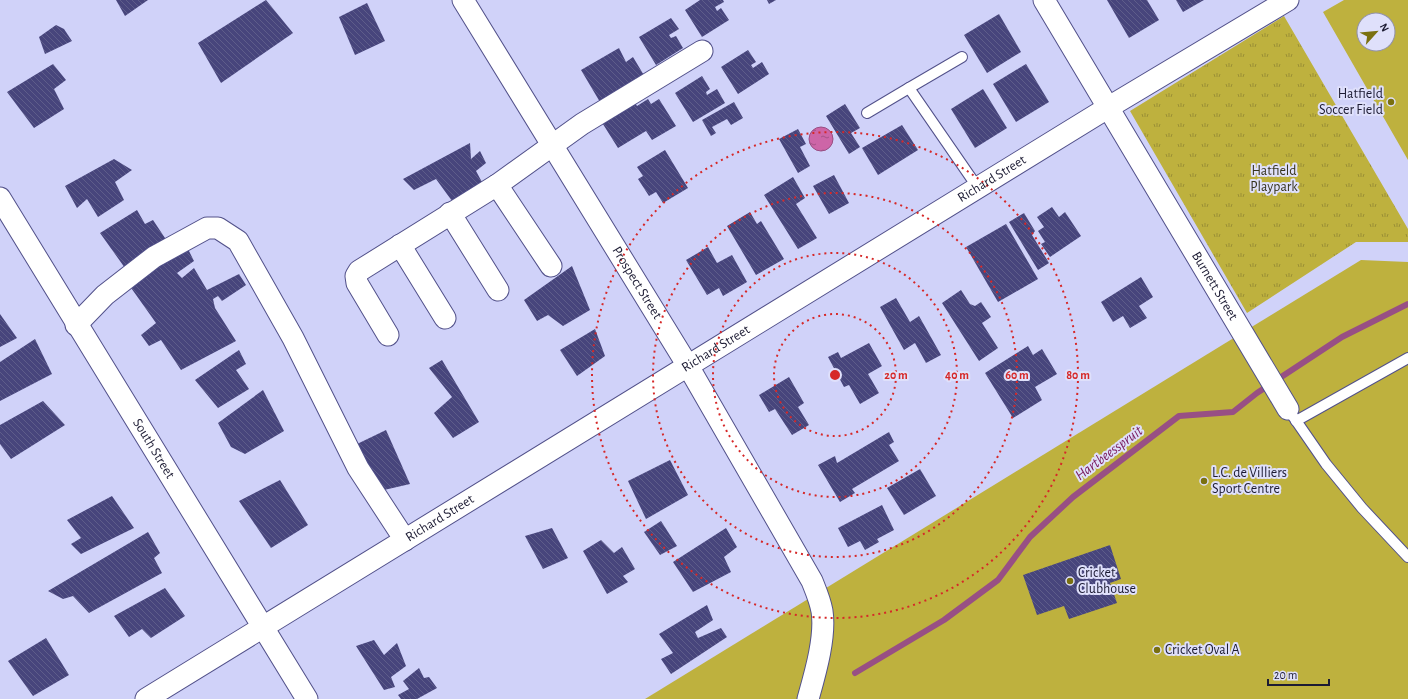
<svg xmlns="http://www.w3.org/2000/svg" width="1408" height="699" viewBox="0 0 1408 699" font-family="'Alegreya Sans',sans-serif">
<style>
.park{fill:url(#park-tufts)}
.garden{fill:#beb13e;fill-rule:evenodd}
.water{fill:url(#water-ripples);stroke:#984f84}
.lines{fill:none;stroke-linecap:round;stroke-linejoin:round}
.stream{stroke:#984f84;stroke-width:6}
.building{fill:url(#building-back-hatch)}
.service-casing{stroke:#52518a;stroke-width:12}
.minor-casing{stroke:#52518a;stroke-width:23}
.service{stroke:#fff;stroke-width:10}
.minor{stroke:#fff;stroke-width:21}
.ring{fill:none;stroke:#d62828;stroke-width:2;stroke-dasharray:2 4}
.poi-dot{fill:#7a7010;stroke:#dfe0fb;stroke-width:1.5}
.labels{text-anchor:middle;dominant-baseline:central;stroke-width:4;stroke-linejoin:round;paint-order:stroke}
.poi-label{font-size:14px;fill:#1c1b33;stroke:#dfe0fb;text-anchor:start}
.park-label{font-size:14px;fill:#36331d;stroke:#dfe0fb}
.street-label{font-size:14px;fill:#1c1b33;stroke:#dfe0fb}
.water-label{font-size:15px;font-style:italic;fill:#77185b;stroke:#dfe0fb}
.centre{fill:#d62828;stroke:#dfe0fb;stroke-width:2}
.ring-label{font-size:12px;text-anchor:middle;font-weight:bold;fill:#d62828;stroke:#dfe0fb;stroke-width:4;stroke-linejoin:round;paint-order:stroke}
</style>
<defs>
<pattern id="park-tufts" width="24" height="20" patternUnits="userSpaceOnUse"><rect width="24" height="20" fill="#beb13e"/><path d="M3 7l-1-3M5 7V3M7 7l1-3M15 17l-1-3M17 17v-4M19 17l1-3" fill="none" stroke="#9a8f35"/></pattern>
<pattern id="water-ripples" width="26" height="14" patternUnits="userSpaceOnUse"><rect width="26" height="14" fill="#cd65a7"/><path d="M2 4q2-2 4 0t4 0M15 11q2-2 4 0t4 0" fill="none" stroke="#a65289"/></pattern>
<pattern id="building-back-hatch" width="6" height="6" patternUnits="userSpaceOnUse"><rect width="6" height="6" fill="#47457c"/><path d="M-1 5l2 2M0 0l6 6M5-1l2 2" fill="none" stroke="#5e5d8a"/></pattern>
</defs>
<rect width="100%" height="100%" fill="#d0d2f9"/>
<path class="park" d="M1284,16l124,213v13h-52l-109,71 -117,-202z"/>
<g class="garden">
<path d="M1344,0h64v160l-85,-148zM1364,20h24v24h-24z"/>
<path d="M1361,260l47,2v437h-763z"/>
</g>
<circle class="water" cx="821" cy="139" r="12"/>
<g class="lines">
<path class="stream" d="M855,673l89,-53 54,-40 32,-43 43,-40 106,-81 54,-4 24,-19 85,-56 66,-33"/>
</g>
<g class="building">
<path d="M116,0h32l-23,16z"/>
<path d="M266,0l27,33 -72,50 -23,-40z"/>
<path d="M700,0h23l1,2 -9,5 2,4 4,-3 8,12 -27,17 -17,-27z"/>
<path d="M767,0h9l-7,4z"/>
<path d="M1107,0h40l12,20 -30,18z"/>
<path d="M1176,0h28l-21,12z"/>
<path d="M367,3l18,38 -30,14 -16,-38z"/>
<path d="M999,14l22,38 -34,21 -23,-38z"/>
<path d="M671,18l8,11 -10,6 2,3 5,-2 7,12 -27,17 -17,-28z"/>
<path d="M56,25l8,4 8,12 -27,13 -6,-17z"/>
<path d="M619,48l7,14 7,-5 12,20 -45,25 -19,-32z"/>
<path d="M748,50l8,12 -5,3 2,3 9,-6 7,12 -31,20 -17,-27z"/>
<path d="M53,64l13,16 -12,9 10,20 -30,19 -27,-36z"/>
<path d="M1026,64l23,38 -33,20 -23,-38z"/>
<path d="M702,76l8,13 -4,3 1,3 10,-6 8,14 -32,19 -18,-29z"/>
<path d="M983,89l24,39 -32,20 -24,-39z"/>
<path d="M648,99l3,5 8,-5 17,27 -24,14 -6,-9 -28,17 -17,-27 33,-20 3,5z"/>
<path d="M734,102l9,16 -12,7 -4,-6 -15,8 4,6 -5,3 -9,-16z"/>
<path d="M845,104l15,24 -9,5 9,14 -11,7 -23,-38z"/>
<path d="M902,125l16,25 -40,25 -16,-27z"/>
<path d="M798,129l8,15 -6,3 10,19 -12,7 -19,-34z"/>
<path d="M470,143l1,16 9,-8 6,12 -10,8 7,13 -31,17 -16,-22 -22,11 -11,-11z"/>
<path d="M665,150l23,38 -25,15 -7,-11 -7,4 -11,-17 5,-3 -6,-9z"/>
<path d="M114,159l18,11 -17,12 9,18 -26,17 -11,-18 -10,9 -12,-22z"/>
<path d="M834,175l15,28 -20,11 -16,-28z"/>
<path d="M793,177l12,21 -9,6 21,34 -19,11 -34,-54z"/>
<path d="M1052,207l7,10 6,-5 16,24 -31,21 -9,-13 4,-2 -7,-11 6,-4 -7,-10z"/>
<path d="M137,210l8,14 8,-4 14,21 -42,27 -25,-35z"/>
<path d="M750,212l7,12 4,-3 23,38 -28,16 -29,-49z"/>
<path d="M1024,213l11,18 -3,4 17,28 -11,7 -29,-48z"/>
<path d="M1006,224l32,55 -40,23 -32,-55z"/>
<path d="M187,247l7,14 -17,12 5,5 12,-10 13,22 32,-16 7,11 -24,16 -4,-5 -5,3 2,9 21,33 -55,29 -20,-30 -12,6 -8,-11 15,-12 -27,-38z"/>
<path d="M708,247l9,16 15,-8 15,27 -24,14 -4,-8 -12,7 -21,-35z"/>
<path d="M572,266l18,44 -27,16 -15,-11 -11,6 -13,-21z"/>
<path d="M1141,277l12,20 -14,9 8,12 -17,10 -7,-12 -10,6 -12,-20z"/>
<path d="M961,290l9,14 5,2 6,-4 10,15 -9,6 16,25 -19,13 -37,-58z"/>
<path d="M896,298l14,24 9,-6 22,39 -15,8 -11,-20 -11,7 -24,-43z"/>
<path d="M0,314l17,24 -17,9z"/>
<path d="M595,329l10,27 -28,20 -17,-26z"/>
<path d="M35,339l17,35 -52,27v-39z"/>
<path d="M869,343l13,23 -14,8 11,19 -19,11 -11,-19 -5,2 -16,-30 10,-5 3,6z"/>
<path d="M1028,346l5,9 9,-6 15,25 -22,13 7,13 -29,18 -28,-45z"/>
<path d="M239,350l7,14 -10,6 13,19 -31,19 -23,-28z"/>
<path d="M442,360l37,62 -26,16 -19,-25 18,-16 -23,-29z"/>
<path d="M789,377l15,26 -6,4 11,18 -17,10 -17,-26 -6,3 -10,-17z"/>
<path d="M263,390l21,41 -39,23 -14,-7 -13,-24z"/>
<path d="M43,401l22,24 -54,34 -11,-15v-19z"/>
<path d="M386,430l24,54 -26,6 -29,-45z"/>
<path d="M889,432l5,10 -5,3 10,16 -47,28 3,4 -15,9 -22,-37 17,-9 2,7z"/>
<path d="M670,460l18,35 -42,24 -18,-38z"/>
<path d="M920,469l16,27 -32,19 -17,-27z"/>
<path d="M280,480l28,45 -37,23 -32,-47z"/>
<path d="M112,496l22,32 -53,26 -10,-10 10,-6 -14,-18z"/>
<path d="M882,505l12,25 -17,9 2,3 -14,8 -5,-9 -12,6 -10,-19z"/>
<path d="M661,521l16,25 -17,9 -16,-23z"/>
<path d="M552,528l16,30 -25,11 -18,-33z"/>
<path d="M726,528l11,19 -13,10 7,15 -38,20 -20,-30z"/>
<path d="M148,532l12,21 -6,5 8,15 -73,40 -16,-17 -10,3 -15,-8z"/>
<path d="M601,540l13,13 8,-6 13,22 -12,7 5,6 -21,12 -24,-43z"/>
<path d="M1110,545l11,34 -11,4 7,20 -48,16 -5,-13 -27,9 -14,-40z"/>
<path d="M165,588l20,28 -34,22 -9,-9 -13,8 -15,-21z"/>
<path d="M707,605l6,15 -18,12 3,6 23,-10 6,9 -56,37 -10,-15 12,-6 -14,-19z"/>
<path d="M46,638l23,37 -36,21 -25,-35z"/>
<path d="M374,640l10,15 13,-12 9,23 -15,11 4,10 -11,3 -28,-44z"/>
<path d="M419,668l5,10 5,-1 8,11 -20,11h-16l-3,-4 11,-6 -6,-8z"/>
</g>
<g class="lines">
<g class="service-casing">
<g id="service">
<path d="M909,88l53,-31"/>
<path d="M867,113l42,-25 69,100"/>
<path d="M1288,409l38,55 36,44 46,49"/>
<path d="M1296,421l112,-63"/>
</g>
</g>
<g class="minor-casing">
<g id="minor">
<path id="s1" d="M463,0l225,366 124,215c4,10 8,19 10,30 4,26 -7,63 -14,88"/>
<path id="s2" d="M1044,0l244,409"/>
<path d="M497,185l54,81"/>
<path id="s3" d="M0,198l307,501"/>
<path d="M450,213l48,77"/>
<path d="M400,245l45,73"/>
<path d="M76,325l29,-30 49,-38 53,-29h11l20,13 55,97 65,130 47,72"/>
<path d="M388,335l-31,-52 -1,-7 3,-5 138,-86 85,-61 120,-73"/>
<path id="s4" d="M146,699l963,-592 179,-107"/>
</g>
</g>
<use href="#service" class="service"/>
<use href="#minor" class="minor"/>
</g>
<g class="ring">
<circle cx="835" cy="375" r="61"/>
<circle cx="835" cy="375" r="122"/>
<circle cx="835" cy="375" r="182"/>
<circle cx="835" cy="375" r="243"/>
</g>
<g class="poi-dot">
<circle cx="1391" cy="102" r="4"/>
<circle cx="1204" cy="481" r="4"/>
<circle cx="1070" cy="581" r="4"/>
<circle cx="1157" cy="650" r="4"/>
</g>
<g class="labels">
<g class="poi-label">
<text x="1383" y="94" text-anchor="end">Hatfield<tspan x="1383" dy="16">Soccer Field</tspan></text>
<text x="1212" y="473">L.C. de Villiers<tspan x="1212" dy="16">Sport Centre</tspan></text>
<text x="1078" y="573">Cricket<tspan x="1078" dy="16">Clubhouse</tspan></text>
<text x="1165" y="650">Cricket Oval A</text>
</g>
<g class="park-label">
<text x="1274" y="171">Hatfield<tspan x="1274" dy="16">Playpark</tspan></text>
</g>
<g class="street-label">
<text stroke="none"><textPath href="#s4" startOffset="993">Richard Street</textPath></text>
<text stroke="none"><textPath href="#s1" startOffset="332">Prospect Street</textPath></text>
<text stroke="none"><textPath href="#s2" startOffset="333">Burnett Street</textPath></text>
<text stroke="none"><textPath href="#s4" startOffset="669">Richard Street</textPath></text>
<text stroke="none"><textPath href="#s3" startOffset="294">South Street</textPath></text>
<text stroke="none"><textPath href="#s4" startOffset="345">Richard Street</textPath></text>
</g>
<g class="water-label">
<text transform="translate(1109 453) rotate(-37)">Hartbeesspruit</text>
</g>
</g>
<circle cx="835" cy="375" r="6" class="centre"/>
<g class="ring-label">
<text x="896" y="379">20 m</text>
<text x="957" y="379">40 m</text>
<text x="1017" y="379">60 m</text>
<text x="1078" y="379">80 m</text>
</g>
<g transform="translate(1376 32) rotate(63)"><circle r="19" fill="#dfe0fb" stroke="#9191ab"/>
<path d="M0-3L7 15L0 10L-7 15Z" fill="#7a7010"/>
<text y="-6" font-size="11" font-weight="bold" text-anchor="middle" fill="#1c1b33">N</text>
</g>
<path d="M1268 679v6h61v-6" fill="none" stroke="#1c1b33" stroke-width="2"/>
<text x="1274" y="679" font-size="12" fill="#1c1b33" stroke="#dfe0fb" stroke-width="3" paint-order="stroke">20 m</text>
</svg>
